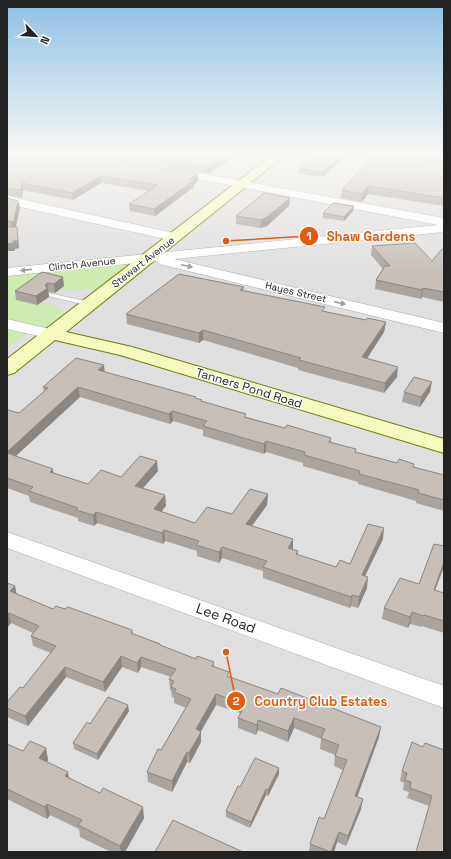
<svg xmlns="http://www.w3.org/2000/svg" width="451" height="859" viewBox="0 0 451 859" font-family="'Space Grotesk',sans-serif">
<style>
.residential{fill:#e0dfdf}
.grass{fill:#cdebb0}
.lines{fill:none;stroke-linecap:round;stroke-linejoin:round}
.lane-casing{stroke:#a9a9a9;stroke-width:1}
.street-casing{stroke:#a9a9a9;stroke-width:1}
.secondary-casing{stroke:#707d05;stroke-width:2}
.lane{fill:#fff;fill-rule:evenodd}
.street{fill:#fff;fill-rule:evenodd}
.secondary{fill:#f7fabf;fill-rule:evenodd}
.wall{fill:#aba49e}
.shaded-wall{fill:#8b8681}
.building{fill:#c7bfb8;stroke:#8b8681}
.oneway{fill:#9c9c9c}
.labels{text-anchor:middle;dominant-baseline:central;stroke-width:3;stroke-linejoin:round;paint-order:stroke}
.far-street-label{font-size:10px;fill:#222;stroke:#fff}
.street-label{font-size:12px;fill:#222;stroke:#fff}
.near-street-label{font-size:14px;fill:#222;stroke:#fff}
.leader{fill:none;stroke:#e8590c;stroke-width:1.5}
.callout-dot{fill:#e8590c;stroke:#fff;stroke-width:1.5}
.mark-label{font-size:12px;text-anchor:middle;font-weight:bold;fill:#fff}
.callout-label{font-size:13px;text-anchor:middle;font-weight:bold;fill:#e8590c;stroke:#fff;stroke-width:3;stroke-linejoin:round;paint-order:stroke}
</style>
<rect width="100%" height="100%" fill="#f2efe9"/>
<path class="residential" d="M7,155h437v697h-437v-504l17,-13 -17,-3z"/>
<path class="grass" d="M140,260c-11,8 -22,21 -34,27 -13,6 -69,1 -83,-2l-14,9 11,3 -3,3 20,5 5,-3 13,4 13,10 -18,15 -16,-3 -27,20v-75z"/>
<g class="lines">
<g class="lane-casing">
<path id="lane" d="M49,293l41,9 4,2 -4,2 -38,-9 -4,-2z"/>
</g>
<g class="street-casing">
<g id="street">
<path d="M363,155h23l58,9v6l-76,-12z"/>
<path d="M172,168l272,50v14l-270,27 270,64v10l-285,-69 -2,-3 -150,15v-8l431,-43 -270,-52 -2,-2z"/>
<path d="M7,196l167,37 5,1 2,3 -2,3 -5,1 -167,-37z"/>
<path d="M7,319l51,12 2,3 -2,3 -6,2 -45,-10z"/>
<path d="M7,532l437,154v22l-437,-160z"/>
</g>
</g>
<g class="secondary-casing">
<path id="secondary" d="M272,155h13l-219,177 66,15 312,92v14l-324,-98 -65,-15 -41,33 -7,2v-16z"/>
</g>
<use href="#lane" class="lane"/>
<use href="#street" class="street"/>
<use href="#secondary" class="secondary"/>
</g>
<g class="wall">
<path d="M7,155l191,19v7l-4,3v3l-39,29 -25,-5 -1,-7 20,-13 -48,-8 -28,17 -50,-10 -1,8 -15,-3z"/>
<path d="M103,155h133l-28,19z"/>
<path d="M348,155l-26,22 -24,-4v-5l14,-11v-1z"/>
<path d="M389,155h55v7z"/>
<path d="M444,163v43l-76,-12 -6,8 -21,-4 1,-8z"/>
<path d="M7,198l13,10 -4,19h1l2,21 -5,1 1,2h-8z"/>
<path d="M289,206l-22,20 -7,2 -24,-4v-8z"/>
<path d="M353,211l-9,10 -21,-3v-5z"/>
<path d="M372,246l60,15 12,-11v52l-22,-5 -1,2 -46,-10 1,-9 7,-11 -12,-14z"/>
<path d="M42,272l22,14 -9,7 -7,-1 1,5 -12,8 -21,-5 -1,-9z"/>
<path d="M244,287l-1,4 81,21 42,8 20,2 -2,10 -17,27 30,18 -13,16 -86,-23v-2l-95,-28 -4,3 -72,-19 -1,-10z"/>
<path d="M104,365v7l92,25v2l6,3 44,15 39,11 46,10v4l25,10 88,23v36l-28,-8v-2l-58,-17v-2l-55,-16v-3l-37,-11 -2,2 -61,-18v-6l-30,-9 -3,3 -90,-27 -64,59 38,17 34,11 33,-7 37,-6 -15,17 22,7 1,11 -5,6 34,11 37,-9 36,-20 -1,11 -15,21 41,23 5,2v4l38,12 14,-3 33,-25 -18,37 2,12 -9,20 -7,-2 -1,2 -87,-30v-7l-41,-13 -3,5 -22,-7v-5l-32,-10 -2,3 -66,-21 -3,3 -16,-5v-3l-48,-16 -1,-6 -22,-8v-77l12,2 25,-21 -1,-5z"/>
<path d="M404,392h26l-10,15 -18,-5z"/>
<path d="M7,583l8,3 1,8 37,15h12l67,21 1,4 27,10 1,2 35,13 18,3v4l15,11 150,60 -22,59 4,13 -15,37 -9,-4 -3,10h-25l1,-8 14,-25 19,-49 -9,-4 1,-11 -15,-6 1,-10 -27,-11 -6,14 -30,-12 -2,5 -18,-7v-10l2,-5 -24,-8 -15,26v11l-11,21 -3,-1 -15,30 -24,-10 -1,-10 14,-22 25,-42 -12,-5v-5l-2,-1 -1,-7h-1l-1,-11 2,-2 -30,-10 -3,6 -16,-6 -17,25 -39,-15 -38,49 -21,-9v-15l16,-14 28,-35 -18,-7 -2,-10 2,-3 -22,-10 -4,5z"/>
<path d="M435,591l9,2v40l-22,-7v1l-12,-3 -2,4 -26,-9 2,-11z"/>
<path d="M129,711l-31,49 -24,-11 -1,-6 17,-19z"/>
<path d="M7,744l16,7 23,-3 2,12 -1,2 22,16 75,40 -19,34h-14l-31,-15 -1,-8 -29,-14 -3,4 -40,-20z"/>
<path d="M423,747l21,3 -15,56 -22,-8 2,-6 -6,-2 1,-7 -4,-2 2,-10z"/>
<path d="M279,774l-11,22 -2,-1 -16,33 -24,-11v-6l14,-24z"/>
</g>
<g class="shaded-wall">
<path d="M226,155h10l-28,19v-7z"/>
<path d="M342,155h6l-26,22v-5z"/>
<path d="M198,174v7l-4,3v3l-39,29 -1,-7z"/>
<path d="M101,176v7l-28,17 -1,-7z"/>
<path d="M22,183l1,7 -1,8 -1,-8z"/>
<path d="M369,186l-1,8 -6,8v-8z"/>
<path d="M290,198l-1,8 -22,20 -7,2 1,-8z"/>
<path d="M18,201l2,7 -5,21 -3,1 -1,-8z"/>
<path d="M354,206l-1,5 -9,10v-4z"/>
<path d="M17,227l2,21 -5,1 -1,-8z"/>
<path d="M14,243l1,8h-8v-7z"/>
<path d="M63,277l1,9 -9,7 -1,-9z"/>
<path d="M47,283l2,14 -12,8 -1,-9 9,-10z"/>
<path d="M423,288l-1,9 -1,2 1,-9z"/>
<path d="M386,322l-2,10 -23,35 1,-10z"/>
<path d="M203,330v10l-4,3v-10z"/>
<path d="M104,365l1,10 -7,-5z"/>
<path d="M398,367l-1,10 -13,16 1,-10z"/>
<path d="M432,382l-2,10 -10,15 1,-10z"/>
<path d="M78,387l2,10 -72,66 -1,-6v-5z"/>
<path d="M172,411l1,10 -3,3 -1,-10z"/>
<path d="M266,441v11l-2,2v-10z"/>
<path d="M157,461l1,10 -22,25 -1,-10z"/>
<path d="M53,469l1,10 -4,-7z"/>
<path d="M268,494l-1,11 -22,30 1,-11z"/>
<path d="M165,495l1,11 -12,14v-11z"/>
<path d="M96,512l1,11 -3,3 -1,-11z"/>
<path d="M384,528l-1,11 -23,47 2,-11z"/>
<path d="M164,530l1,11 -2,3 -1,-11z"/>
<path d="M293,539v11l-5,-2z"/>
<path d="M222,547v11l-3,5v-11z"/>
<path d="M444,562v5l-13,34 3,-11z"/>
<path d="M368,577l-1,11 -9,20 1,-11z"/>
<path d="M15,586l2,10 -7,-5z"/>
<path d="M352,595l-1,11 -1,2 1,-11z"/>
<path d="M412,612l-2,12 -2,4 2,-11z"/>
<path d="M9,613l2,10 -4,5v-12z"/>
<path d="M121,656l1,11 -17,25 -2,-10z"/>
<path d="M141,657v10l-3,6 -1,-10z"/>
<path d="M65,667l1,10 -38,49 -3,-10z"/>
<path d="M216,694v11l-20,35v-11z"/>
<path d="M128,705l1,6 -31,49 -1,-6z"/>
<path d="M294,718v10l-6,14v-11z"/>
<path d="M258,720v10l-2,5 1,-10z"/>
<path d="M381,727l-2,10 -25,69 1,-10z"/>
<path d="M201,732v10l-11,21 -1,-10z"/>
<path d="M46,748l2,12 -7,10 -2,-12z"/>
<path d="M187,752v10l-15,30v-11z"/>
<path d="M279,768v6l-11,22v-6z"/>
<path d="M68,772l2,11 -5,-7z"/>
<path d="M266,789v6l-16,33 1,-6z"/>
<path d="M363,799l-2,10 -15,37 2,-10z"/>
<path d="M47,804l3,11 -3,4 -2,-12z"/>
<path d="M143,807l1,11 -19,34h-4l-1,-6z"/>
<path d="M339,832l-2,10 -3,10h-3z"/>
</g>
<g class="building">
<path d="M7,155h85l106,19 -8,5 4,1 -40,29 -25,-5 29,-19 -57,-9 -29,17 -50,-10 -1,7 -14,-2z"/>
<path d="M141,155h85l-18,12z"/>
<path d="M313,155h29l-20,17 -24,-4 16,-12h-2z"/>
<path d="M374,155h11l59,8v35l-75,-12 -7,8 -20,-4z"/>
<path d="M264,193l26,5 -23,19 -6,3 -25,-4z"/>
<path d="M7,198l11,3 -4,20 -3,1 -4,-1z"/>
<path d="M333,203l21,3 -10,11 -21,-4z"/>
<path d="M7,227h10l1,14h-5l1,2 -7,1z"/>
<path d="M415,243l17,18 10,-12 2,1v42l-21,-4 -1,2 -46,-10 9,-14h5l-18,-20z"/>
<path d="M42,272l21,5 -9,7 -7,-1 -2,3 3,2 -12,8 -21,-5z"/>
<path d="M179,274l65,13 -4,3 85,17 -3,4 44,9 1,-2 19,4 -24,35 36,10 -13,16 -86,-23 2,-2 -98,-28 -4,3 -73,-19z"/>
<path d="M76,358l28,7 -6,5 98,27 -1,1 7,2 -1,1 45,13 -2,3 41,11 2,-3 44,13 -2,4 27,7 -1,3 42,11 2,-4 15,5 -1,3 31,8v25l-26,-7 1,-3 -60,-16 1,-3 -56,-16 1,-3 -39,-11 -2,3 -61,-18 4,-5 -35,-10 -3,3 -91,-27 -71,65v-41l1,-1 11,3 29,-25 -5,-1z"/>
<path d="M414,377l18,5 -11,15 -17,-5z"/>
<path d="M7,453l46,16 -3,3 38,12 13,-14 20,7 19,-21 17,5 -22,25 30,9 -11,14 41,14 12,-16 25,7 18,-25 18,5 -22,30 47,15 -5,9 10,3 -2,3 40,13 4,-7 10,4 18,-40 16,4 -22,47 6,2 -9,20 -7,-2 -1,2 -88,-30 4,-6 -45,-14 -3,5 -23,-7 3,-4 -35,-11 -2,3 -66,-21 -3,3 -17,-5 2,-2 -49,-17 4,-4 -26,-9z"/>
<path d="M434,544l10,2v16l-10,28 10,3v28l-20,-6v1l-12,-4 -2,5 -26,-9 16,-30 19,6z"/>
<path d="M7,583l8,3 -5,5 43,18 3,-3 9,3 3,-2 64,23 -1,3 29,11v1l36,14 1,-3 17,6 -2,4 17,6 -2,4 51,18 3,-6 100,39 -26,69 8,3 -15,37 -9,-4 -8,20 -21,-8 9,-27 5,2 23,-59 -12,-4 4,-11 -18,-7 4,-9 -31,-11 -6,13 -30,-11 -1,5 -19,-7 7,-13 -29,-11 -20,35 5,3 -12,21 -2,-1 -15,29 -25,-9 11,-23 3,1 30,-51 -17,-7 2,-3 -5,-2 3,-6 -5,-2 7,-10 -35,-12 -4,6 -16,-7 -18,26 -38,-15 -40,49 -18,-8v-6l13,-15 3,1 33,-42 -25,-10 8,-10 -30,-13 -2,3z"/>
<path d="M108,697l20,8 -31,49 -24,-11 14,-21 3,2z"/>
<path d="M30,741l16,7 -7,10 29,14 -3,4 35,17 3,-5 40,19 -23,39 -42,-21 4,-5 -35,-16 -2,3 -38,-18v-45l16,7z"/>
<path d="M412,742l11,5 2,-4 19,7v102h-28l16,-56 -22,-8 1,-6 -6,-2 2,-7 -5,-2z"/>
<path d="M255,758l24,10 -11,22 -2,-1 -15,33 -25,-11 12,-25 2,1z"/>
<path d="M173,820l70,32h-88z"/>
</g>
<defs><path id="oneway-solid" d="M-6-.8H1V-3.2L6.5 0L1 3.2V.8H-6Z"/></defs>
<g class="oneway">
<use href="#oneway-solid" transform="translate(187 266) rotate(13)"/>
<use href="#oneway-solid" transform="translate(26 270) rotate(174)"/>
<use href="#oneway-solid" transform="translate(340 303) rotate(13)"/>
</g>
<linearGradient id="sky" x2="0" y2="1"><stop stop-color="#8fc0e4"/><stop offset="0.56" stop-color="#f9f8f5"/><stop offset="1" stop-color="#f9f8f5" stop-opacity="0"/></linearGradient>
<rect width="451" height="275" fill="url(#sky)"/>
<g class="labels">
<g class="far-street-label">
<text transform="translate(143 262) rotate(-38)">Stewart Avenue</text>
<text transform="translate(82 264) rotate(-6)">Clinch Avenue</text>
<text transform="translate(296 292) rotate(13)">Hayes Street</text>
</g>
<g class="street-label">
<text transform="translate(249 388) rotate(17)">Tanners Pond Road</text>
</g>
<g class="near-street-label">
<text transform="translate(226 618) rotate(20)">Lee Road</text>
</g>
</g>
<path class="leader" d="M226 241L309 236M226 652L236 701"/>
<g class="callout-dot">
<circle cx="226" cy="241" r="4"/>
<circle cx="226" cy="652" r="4"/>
<circle cx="309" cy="236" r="10"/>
<circle cx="236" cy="701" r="10"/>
</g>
<g class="mark-label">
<text x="309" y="240">1</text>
<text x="236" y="705">2</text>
</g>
<g class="callout-label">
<text x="371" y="241">Shaw Gardens</text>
<text x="321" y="706">Country Club Estates</text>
</g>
<rect width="451" height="859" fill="none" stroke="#222222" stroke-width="16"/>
<g transform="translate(36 36) rotate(115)" stroke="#ffffff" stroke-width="3" paint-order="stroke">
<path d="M0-3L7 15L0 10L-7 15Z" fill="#222222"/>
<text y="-6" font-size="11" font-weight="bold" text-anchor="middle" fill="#222222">N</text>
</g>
</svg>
